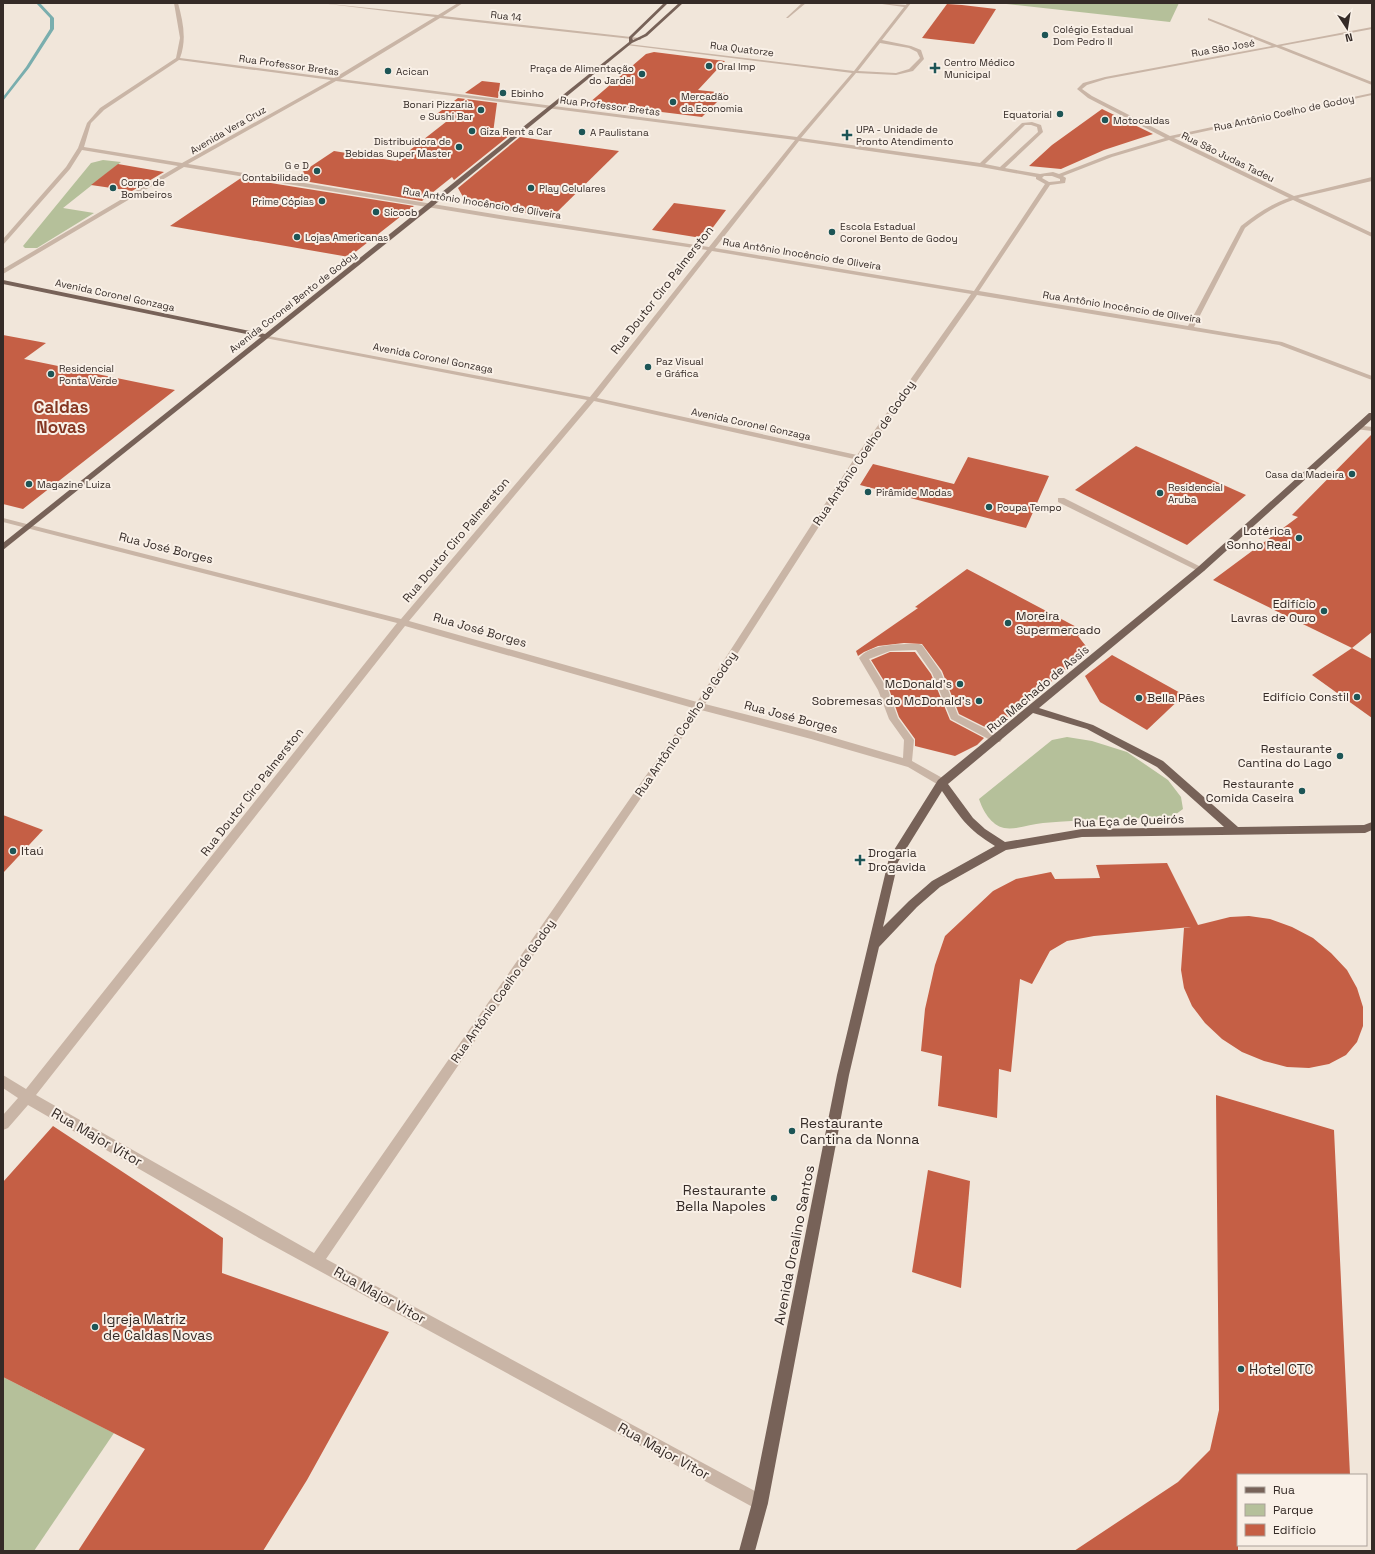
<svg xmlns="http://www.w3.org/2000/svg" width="1375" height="1554" viewBox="0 0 1375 1554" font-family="'Space Grotesk',sans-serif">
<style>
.green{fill:#b5c09a}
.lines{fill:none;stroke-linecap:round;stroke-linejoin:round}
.stream{fill:#7aaeae;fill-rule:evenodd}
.building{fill:#c55f45}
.minor{fill:#c9b5a6;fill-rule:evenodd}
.major{fill:#776258;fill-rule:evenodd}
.poi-dot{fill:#1d5556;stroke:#f9f0e7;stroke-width:1.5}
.labels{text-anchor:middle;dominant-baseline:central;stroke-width:4;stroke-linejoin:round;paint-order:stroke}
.far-street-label{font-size:10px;fill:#352b27;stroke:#f9f0e7}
.far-poi-label{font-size:10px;fill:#352b27;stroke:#f9f0e7;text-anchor:start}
.street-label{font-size:12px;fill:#352b27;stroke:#f9f0e7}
.poi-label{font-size:12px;fill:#352b27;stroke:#f9f0e7;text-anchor:end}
.near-poi-label{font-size:14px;fill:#352b27;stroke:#f9f0e7;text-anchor:start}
.near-street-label{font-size:14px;fill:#352b27;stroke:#f9f0e7}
.far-town-label{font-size:17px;font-weight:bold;fill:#843521;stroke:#f9f0e7}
</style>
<rect width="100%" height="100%" fill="#f1e6da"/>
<g class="green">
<path d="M997,3h182l-9,19z"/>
<path d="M103,160l18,2 -58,46 31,5 -57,35h-12l-2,-2 68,-83z"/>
<path d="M1067,737l25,4 35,11 41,28 13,17 2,12 -11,8c-43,2 -86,2 -129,6 -13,1 -26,7 -39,5 -13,-3 -21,-17 -25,-29l73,-59z"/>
<path d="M3,1377l111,56 -80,118h-31z"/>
</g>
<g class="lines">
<path class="stream" d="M36,3h4l14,15v11l-25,39 -26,33v-4l23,-30 24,-38v-11z"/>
</g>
<g class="building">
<path d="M947,4l15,1 34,4 -22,35 -52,-6z"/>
<path d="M654,52l71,9 -27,29 28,3 -24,24 -113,-14 57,-49z"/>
<path d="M482,81l18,2 -2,15 -33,-5z"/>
<path d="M458,98l39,5 -4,30 17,2 -56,45 -2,-3 -30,24 -130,-22 42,-28 62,10 55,-43 -17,-2z"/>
<path d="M1102,109l51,25 -49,16 -43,19 -32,-3 23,-21z"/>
<path d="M520,137l99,14 -67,66 -85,-13 -9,-16z"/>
<path d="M118,164l46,8 -32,19 -41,-6z"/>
<path d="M241,178l42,7 131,21 -65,51 -179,-31z"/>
<path d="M674,203l52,7 -18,24 -6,2 -7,1 -43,-7z"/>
<path d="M3,335l43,8 -22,16 151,31 -152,119 -20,-5z"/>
<path d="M1372,434v198l-20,16 -139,-68 85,-63 -6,-2z"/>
<path d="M1136,446l110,49 -59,50 -112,-55z"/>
<path d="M968,457l81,19 -23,52 -166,-43 13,-21 81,20z"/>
<path d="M967,569l117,62 -6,5 11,14 -96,81 -34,-17 -17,-43 -20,-27 -18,-1 -26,3 -14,6 -6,4 -2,-5 62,-43 -3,-1z"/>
<path d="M1352,648l20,11v59l-60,-43z"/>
<path d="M890,652h25l16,22 19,46 34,18 -7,7 -22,11 -40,-10v-7l-16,-22 -10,-28 -18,-29z"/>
<path d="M1112,655l72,40 -37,35 -47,-28 -15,-26z"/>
<path d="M3,815l40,15 -40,43z"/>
<path d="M1167,863l31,62 32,-8 19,-1 21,3 22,8 21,11 18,15 16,17 10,18 6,19v19l-6,16 -11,13 -17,9 -20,4 -22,-1 -23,-6 -22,-9 -20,-13 -17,-16 -13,-17 -8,-18 -3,-18 3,-42 7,-1 -97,9 -27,5 -17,10 -18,33 -12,-5 -9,93 -12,-3 -2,49 -59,-12 4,-50 -21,-5 4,-42 10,-44 10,-29 48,-45 23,-12 35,-7 4,7 45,-1 -4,-13z"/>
<path d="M1216,1095l118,35 16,345h-112v76h-164l104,-69 32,-32 9,-40z"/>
<path d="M53,1126l170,112 -1,35 167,59 -82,148 -44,71h-185l67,-102 -142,-72v-195z"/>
<path d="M928,1170l42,11 -9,107 -49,-16z"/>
</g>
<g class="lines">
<g class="minor">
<path d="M174,3h4c5,19 9,36 2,55l154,20 101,-61 -115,-14 118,12 20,-12h5l-20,13 197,22 1,2 -201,-22 -100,61 457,58 55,-64 -226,-28 2,-1 226,27 50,-64 -29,-4 31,2 1,-2h4l-29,37 29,6 10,4 3,9 -11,12 -17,4 -40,-2 -55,65 179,25 42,-40 10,-1 9,3 2,7 -38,36 35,6 13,-2 6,2 49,-19 57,-17 -77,-40 -11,-9 6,-6 22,-6 167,-31 -64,-26v-2l69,27 95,-18v2l-91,17 91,36v3l-96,-38 -170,32 -19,6 -5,4 10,7 78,40 202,-43v2l-198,43 120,58 78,-19v4l-74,17 74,35v4l-79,-37c-18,6 -33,16 -48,28l-51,99 88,15 90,34v4l-93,-35 -302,-50 -114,163 -158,246 106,27 92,27 1,-18 -15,-21 -11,-29 -19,-32c12,-15 43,-14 60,-14l3,1 19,27 17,43 42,21 2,3 -2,3h-6l-43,-23 -19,-46 -16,-23 -26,1 -21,8 19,31 10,28 16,22 -2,21 34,19 1,3 -1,3 -4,1 -34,-20 -97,-28 -110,-29 -375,549 440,238 2,6 -2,6 -6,2 -501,-273 -231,-133 -20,23 -5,2v-15l15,-17 -15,-10v-13l23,14 371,-466 -394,-101v-4l398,101 186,-219 -322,-62 -2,-1v-2l327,62 117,-147 -201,-30 -322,-53 -181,107v-5l175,-103 -96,-16 -12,19 -67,76v-6l63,-72 12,-19 9,-25 13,-15 76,-50 4,-20zM880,43l29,5 8,4 3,6 -11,11 -13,4 -38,-2zM179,60l152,20 -149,83 -98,-16 7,-24 13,-13zM336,81l459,59 -86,107 -203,-31 -318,-52zM1025,125h6l6,2 1,5 -38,35 -15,-3zM1169,140l120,58c-18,6 -33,16 -48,28l-53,100 -209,-35 71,-106 15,-2 1,-5 -3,-2 49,-19zM799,141l182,26 55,10v2l9,5 -71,107 -259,-43zM1044,176h8l8,3v2l-11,1 -7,-4zM712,251l259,43 -114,161 -260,-57zM594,401l260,58 -157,243 -288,-81zM405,626l288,82 -379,545 -278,-158z"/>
<path d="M802,3h4l-18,15h-2z"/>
<path d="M1355,425l17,2v4l-17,-2z"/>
<path d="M1058,498h6l141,71 -1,2h-6l-140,-69z"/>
</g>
<g class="major">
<path d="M664,3h4l-36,35 1,2 12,-6 34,-31h4l-36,33 -15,7 -199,163 -430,344v-7l258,-206 -258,-53v-4l262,54 364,-292v-5z"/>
<path d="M1369,413h3v6l-168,152 -165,137 54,17 70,36 75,66 126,-2 8,-3v8l-7,3 -283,4 -76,13 -66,37 -23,20 -38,40 -30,128 -81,428 -13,48h-16l13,-48 85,-428 52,-217 49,-78 260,-213zM1033,713l54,16 70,38 67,60 -142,2 -77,13 -20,-13 -12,-11 -25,-34zM942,791c18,26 25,38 53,55l-63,35 -23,20 -26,26 15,-65z"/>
</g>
</g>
<g class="poi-dot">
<circle cx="1045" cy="35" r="4"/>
<circle cx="709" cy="66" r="4"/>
<path d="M933 62h4v4h4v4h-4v4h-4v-4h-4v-4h4z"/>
<circle cx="388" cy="71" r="4"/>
<circle cx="642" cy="74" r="4"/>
<circle cx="503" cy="93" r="4"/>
<circle cx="673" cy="102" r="4"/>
<circle cx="481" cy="110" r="4"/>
<circle cx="1060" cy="114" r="4"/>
<circle cx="1105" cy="120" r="4"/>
<circle cx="472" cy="131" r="4"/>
<circle cx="582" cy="132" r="4"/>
<path d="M845 129h4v4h4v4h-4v4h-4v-4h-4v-4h4z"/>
<circle cx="459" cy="147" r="4"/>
<circle cx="317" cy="171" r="4"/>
<circle cx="113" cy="188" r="4"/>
<circle cx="531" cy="188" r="4"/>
<circle cx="322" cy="201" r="4"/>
<circle cx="376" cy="212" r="4"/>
<circle cx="832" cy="232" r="4"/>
<circle cx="297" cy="237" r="4"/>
<circle cx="648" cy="367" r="4"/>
<circle cx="51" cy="374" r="4"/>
<circle cx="1352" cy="474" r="4"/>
<circle cx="29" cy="484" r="4"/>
<circle cx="868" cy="492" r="4"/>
<circle cx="1160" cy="493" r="4"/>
<circle cx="989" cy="507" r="4"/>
<circle cx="1299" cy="538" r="4"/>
<circle cx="1324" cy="611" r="4"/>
<circle cx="1008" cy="623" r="4"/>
<circle cx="960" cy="684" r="4"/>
<circle cx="1357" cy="697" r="4"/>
<circle cx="1139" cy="698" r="4"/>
<circle cx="979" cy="701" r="4"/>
<circle cx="1340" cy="756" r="4"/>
<circle cx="1302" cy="791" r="4"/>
<circle cx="13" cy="851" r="4"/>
<path d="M858 854h4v4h4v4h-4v4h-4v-4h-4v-4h4z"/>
<circle cx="792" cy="1131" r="4"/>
<circle cx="774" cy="1198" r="4"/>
<circle cx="95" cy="1327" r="4"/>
<circle cx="1241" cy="1369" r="4"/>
</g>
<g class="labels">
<g class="far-street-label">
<text transform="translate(506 16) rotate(6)">Rua 14</text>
<text transform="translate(1223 48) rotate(-10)">Rua São José</text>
<text transform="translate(742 49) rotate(7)">Rua Quatorze</text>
<text transform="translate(289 65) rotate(8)">Rua Professor Bretas</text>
<text transform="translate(610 106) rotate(7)">Rua Professor Bretas</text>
<text transform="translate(1284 113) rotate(-12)">Rua Antônio Coelho de Godoy</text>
<text transform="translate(228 130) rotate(-30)">Avenida Vera Cruz</text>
<text transform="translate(1228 157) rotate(26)">Rua São Judas Tadeu</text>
<text transform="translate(482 203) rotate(9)">Rua Antônio Inocêncio de Oliveira</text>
<text transform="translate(802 254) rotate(9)">Rua Antônio Inocêncio de Oliveira</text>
<text transform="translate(115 295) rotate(12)">Avenida Coronel Gonzaga</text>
<text transform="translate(293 302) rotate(-38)">Avenida Coronel Bento de Godoy</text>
<text transform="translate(1122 307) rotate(9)">Rua Antônio Inocêncio de Oliveira</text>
<text transform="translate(433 358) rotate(11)">Avenida Coronel Gonzaga</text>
<text transform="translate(751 424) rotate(12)">Avenida Coronel Gonzaga</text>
</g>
<g class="far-poi-label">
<text x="1053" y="29">Colégio Estadual<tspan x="1053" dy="12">Dom Pedro II</tspan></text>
<text x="944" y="62">Centro Médico<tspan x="944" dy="12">Municipal</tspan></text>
<text x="717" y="66">Oral Imp</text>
<text x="634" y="68" text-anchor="end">Praça de Alimentação<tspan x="634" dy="12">do Jardel</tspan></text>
<text x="396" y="71">Acican</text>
<text x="511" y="93">Ebinho</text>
<text x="681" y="96">Mercadão<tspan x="681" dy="12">da Economia</tspan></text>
<text x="473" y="104" text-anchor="end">Bonari Pizzaria<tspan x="473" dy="12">e Sushi Bar</tspan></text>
<text x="1052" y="114" text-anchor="end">Equatorial</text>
<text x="1113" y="120">Motocaldas</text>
<text x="856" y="129">UPA - Unidade de<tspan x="856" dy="12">Pronto Atendimento</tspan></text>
<text x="480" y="131">Giza Rent a Car</text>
<text x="590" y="132">A Paulistana</text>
<text x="451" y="141" text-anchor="end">Distribuidora de<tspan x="451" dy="12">Bebidas Super Master</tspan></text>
<text x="309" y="165" text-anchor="end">G e D<tspan x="309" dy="12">Contabilidade</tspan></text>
<text x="121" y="182">Corpo de<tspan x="121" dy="12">Bombeiros</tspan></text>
<text x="539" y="188">Play Celulares</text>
<text x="314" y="201" text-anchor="end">Prime Cópias</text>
<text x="384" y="212">Sicoob</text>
<text x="840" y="226">Escola Estadual<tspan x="840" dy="12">Coronel Bento de Godoy</tspan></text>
<text x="305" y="237">Lojas Americanas</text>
<text x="656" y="361">Paz Visual<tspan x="656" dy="12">e Gráfica</tspan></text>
<text x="59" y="368">Residencial<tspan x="59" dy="12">Ponta Verde</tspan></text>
<text x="1344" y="474" text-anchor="end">Casa da Madeira</text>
<text x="37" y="484">Magazine Luiza</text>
<text x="1168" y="487">Residencial<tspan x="1168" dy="12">Aruba</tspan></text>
<text x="876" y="492">Pirâmide Modas</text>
<text x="997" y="507">Poupa Tempo</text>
</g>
<g class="street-label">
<text transform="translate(662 290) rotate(-52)">Rua Doutor Ciro Palmerston</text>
<text transform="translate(864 453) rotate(-56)">Rua Antônio Coelho de Godoy</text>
<text transform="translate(456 540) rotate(-50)">Rua Doutor Ciro Palmerston</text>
<text transform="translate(166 548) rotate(14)">Rua José Borges</text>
<text transform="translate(480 630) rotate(16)">Rua José Borges</text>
<text transform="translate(1038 689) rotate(-40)">Rua Machado de Assis</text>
<text transform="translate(791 717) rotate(15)">Rua José Borges</text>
<text transform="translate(686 724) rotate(-56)">Rua Antônio Coelho de Godoy</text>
<text transform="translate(252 792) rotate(-52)">Rua Doutor Ciro Palmerston</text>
<text transform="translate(1129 821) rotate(-2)">Rua Eça de Queirós</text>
<text transform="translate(503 991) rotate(-55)">Rua Antônio Coelho de Godoy</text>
</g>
<g class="poi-label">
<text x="1291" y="531">Lotérica<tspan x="1291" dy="14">Sonho Real</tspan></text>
<text x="1316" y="604">Edifício<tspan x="1316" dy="14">Lavras de Ouro</tspan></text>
<text x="1016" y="616" text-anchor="start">Moreira<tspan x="1016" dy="14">Supermercado</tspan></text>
<text x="952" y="684">McDonald's</text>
<text x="1349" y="697">Edifício Constil</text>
<text x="1147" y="698" text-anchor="start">Bella Pães</text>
<text x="971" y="701">Sobremesas do McDonald's</text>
<text x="1332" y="749">Restaurante<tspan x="1332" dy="14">Cantina do Lago</tspan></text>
<text x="1294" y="784">Restaurante<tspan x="1294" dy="14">Comida Caseira</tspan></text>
<text x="21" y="851" text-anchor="start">Itaú</text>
<text x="868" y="853" text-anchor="start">Drogaria<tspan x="868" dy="14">Drogavida</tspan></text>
</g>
<g class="near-poi-label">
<text x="800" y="1123">Restaurante<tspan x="800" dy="16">Cantina da Nonna</tspan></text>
<text x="766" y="1190" text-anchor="end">Restaurante<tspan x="766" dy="16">Bella Napoles</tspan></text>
<text x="103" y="1319">Igreja Matriz<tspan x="103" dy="16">de Caldas Novas</tspan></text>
<text x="1249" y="1369">Hotel CTC</text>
</g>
<g class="near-street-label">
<text transform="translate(97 1137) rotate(30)">Rua Major Vitor</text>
<text transform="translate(794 1245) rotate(-79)">Avenida Orcalino Santos</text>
<text transform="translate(380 1295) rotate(29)">Rua Major Vitor</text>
<text transform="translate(664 1451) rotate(29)">Rua Major Vitor</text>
</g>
<g class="far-town-label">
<text x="61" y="407">Caldas<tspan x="61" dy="20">Novas</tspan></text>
</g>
</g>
<rect width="1375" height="1554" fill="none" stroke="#352b27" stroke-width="8"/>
<rect x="1237" y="1474" width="130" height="72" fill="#f9f0e7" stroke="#aba19a"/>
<rect x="1245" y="1487" width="20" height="6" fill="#776258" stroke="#aba19a"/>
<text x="1273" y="1494" font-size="12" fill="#352b27">Rua</text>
<rect x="1245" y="1504" width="20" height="12" fill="#b5c09a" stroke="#aba19a"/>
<text x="1273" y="1514" font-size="12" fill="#352b27">Parque</text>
<rect x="1245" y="1524" width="20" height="12" fill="#c55f45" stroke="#aba19a"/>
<text x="1273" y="1534" font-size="12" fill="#352b27">Edifício</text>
<g transform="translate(1347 28) rotate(168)" stroke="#f9f0e7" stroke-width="3" paint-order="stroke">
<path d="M0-3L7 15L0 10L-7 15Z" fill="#352b27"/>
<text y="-6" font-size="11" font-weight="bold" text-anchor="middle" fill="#352b27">N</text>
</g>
</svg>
